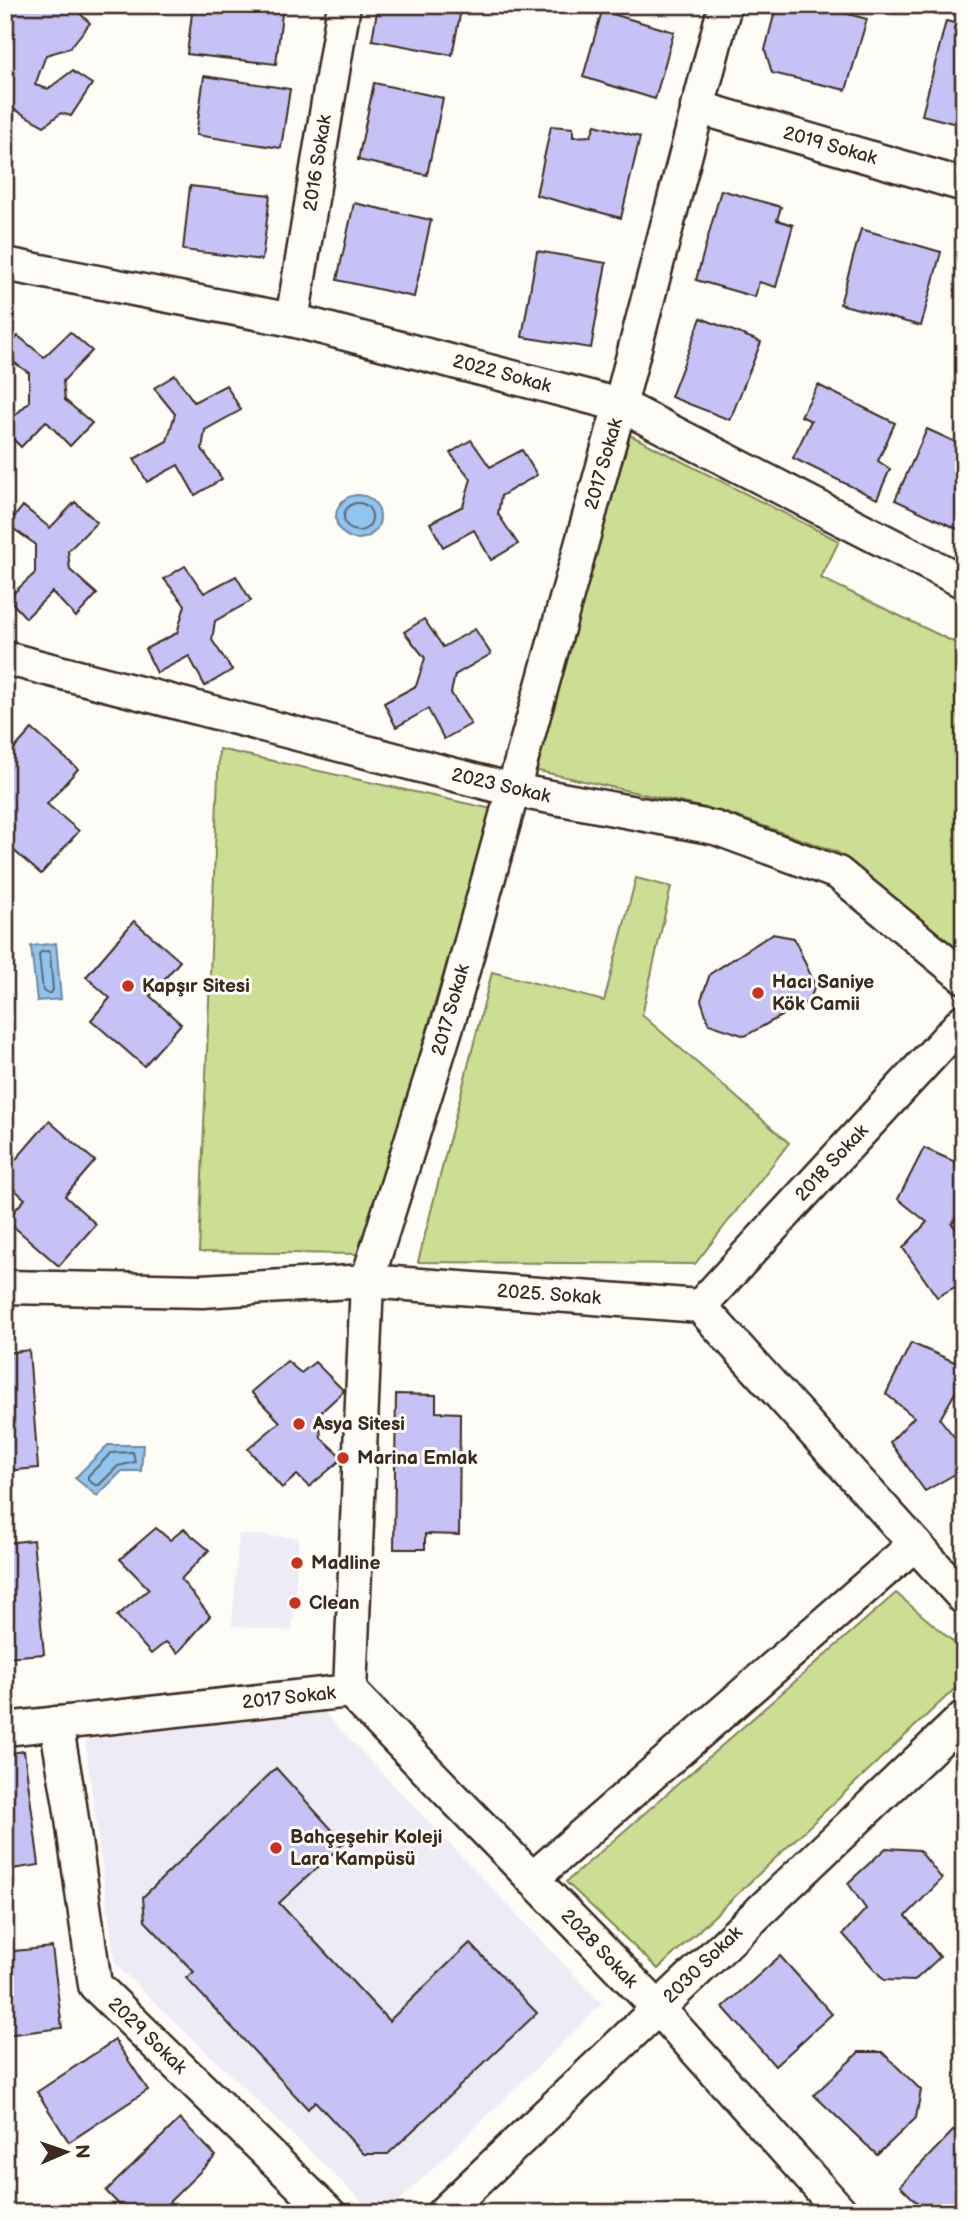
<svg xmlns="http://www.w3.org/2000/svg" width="969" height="2218" viewBox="0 0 969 2218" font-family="'Balsamiq Sans',sans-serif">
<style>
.built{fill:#edebf6}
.green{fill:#cbde93;stroke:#838458;stroke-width:2}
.water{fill:#91c4ee;stroke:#6f869b;stroke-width:2}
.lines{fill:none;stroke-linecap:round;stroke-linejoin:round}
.shore{stroke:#5d6871;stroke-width:2}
.building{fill:#c7c2f5;stroke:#3b2a1e;stroke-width:2}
.street-casing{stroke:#3b2a1e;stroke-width:37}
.street{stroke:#fdfcf7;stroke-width:32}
.poi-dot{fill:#c8321e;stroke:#fdfcf7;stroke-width:2.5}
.labels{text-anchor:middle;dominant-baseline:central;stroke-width:6;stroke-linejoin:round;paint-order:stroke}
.street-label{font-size:19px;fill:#3b2a1e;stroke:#fdfcf7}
.poi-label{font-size:19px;font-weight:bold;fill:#3b2a1e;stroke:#fdfcf7;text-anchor:start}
</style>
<rect width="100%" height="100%" fill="#fdfcf7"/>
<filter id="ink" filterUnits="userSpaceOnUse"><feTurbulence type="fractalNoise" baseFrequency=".0143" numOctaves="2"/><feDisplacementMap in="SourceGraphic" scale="14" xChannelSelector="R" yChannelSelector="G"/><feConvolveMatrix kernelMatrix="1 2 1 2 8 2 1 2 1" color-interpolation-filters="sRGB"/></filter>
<g filter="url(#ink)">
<g class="built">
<path d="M239,1534l60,4 -7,93 -60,-5z"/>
<path d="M319,1707l283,297 -215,209h-13l-259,-249 -31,-231z"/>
</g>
<g class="green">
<path d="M630,435l209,106 -18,37 143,69v309l-127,-104 -113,-40 -190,-42z"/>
<path d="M219,749l273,60 -131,445 -162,-2z"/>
<path d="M636,878l35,9 -29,128 147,128 -94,121 -277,-2 74,-290 112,29z"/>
<path d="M896,1593l68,58v29l-306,289 -92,-87z"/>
</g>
<g class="water">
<circle cx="358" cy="517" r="22"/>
<path d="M56,943l5,56 -24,2 -6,-55z"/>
<path d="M108,1445h35l-2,26h-19l-25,25 -22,-18z"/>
</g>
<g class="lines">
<g class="shore">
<circle cx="358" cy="517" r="14"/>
<path d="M48,951l2,3 3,36 -2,3h-5l-3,-2 -4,-36 2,-3z"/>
<path d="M111,1453l22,-1 2,10 -17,4 -19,19h-4l-7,-5v-4z"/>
</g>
</g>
<g class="building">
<path d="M12,5h59l19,18 -20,25 -24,7 -11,30 13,4 24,-18 20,13 -21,32 -10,-3 -17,13 -39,-22v-92z"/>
<path d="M193,5h90l-7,59 -89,-10z"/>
<path d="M378,5h84l-10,50 -80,-15z"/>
<path d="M782,5h32l53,14 -21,71 -74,-17 -7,-23 11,-43z"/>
<path d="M602,11l72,21 -19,67 -72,-22z"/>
<path d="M946,21l18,4v101l-42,-11z"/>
<path d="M204,76l86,13 -9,59 -85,-13z"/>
<path d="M374,83l69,15 -16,77 -69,-15z"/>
<path d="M595,125l45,12 -19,81 -85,-23 15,-69 22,2v9l18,-1z"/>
<path d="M190,186l80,9 -8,65 -79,-10z"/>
<path d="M721,190l60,17 -4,13 16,5 -17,62 -17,-5 -4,15 -59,-17z"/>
<path d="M354,203l77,17 -17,77 -77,-17z"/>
<path d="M861,229l80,23 -20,74 -81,-22z"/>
<path d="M537,251l69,12 -15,85 -69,-11z"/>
<path d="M701,318l60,24 -31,78 -59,-23z"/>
<path d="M70,332l22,19 -29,30 2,19 27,23 -22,23 -24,-25 -25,26 -16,-16v-6l24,-23v-29l-24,-17v-5l13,-15 26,21z"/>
<path d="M175,375l19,27 32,-17 15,25 -36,20 -3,19 20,30 -27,16 -17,-30 -31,17 -13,-23 33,-18 8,-27 -21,-26z"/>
<path d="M818,385l77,38 -17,38 12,8 -13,30 -84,-41 18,-37 -10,-5z"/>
<path d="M927,429l37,17v86l-69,-32z"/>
<path d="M471,440l19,27 32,-17 15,25 -36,21 -3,18 20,30 -27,16 -17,-30 -31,17 -13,-24 33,-17 8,-27 -21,-26z"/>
<path d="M75,502l22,20 -29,29 2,19 27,24 -21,23 -24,-25 -26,26 -18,-20 27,-25v-29l-27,-19 15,-19 27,22z"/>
<path d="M185,566l19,27 32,-17 15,25 -36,20 -3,19 20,30 -27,16 -16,-30 -32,17 -12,-24 32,-16 8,-28 -21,-26z"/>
<path d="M424,619l19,28 32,-18 16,25 -36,21 -4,18 20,31 -27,15 -16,-30 -32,18 -12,-24 32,-17 9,-28 -21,-26z"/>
<path d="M32,729l46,40 -31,35 32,27 -38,43 -36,-31v-34l3,-3 -3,-2v-45z"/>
<path d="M134,921l46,40 -30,35 31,28 -37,42 -53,-46 19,-22 -24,-21z"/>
<path d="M772,934l22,4 21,47 -5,15 -65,36 -36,-12 -8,-24 9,-26z"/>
<path d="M49,1121l46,40 -30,35 31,28 -37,42 -53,-46 19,-21 -20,-18v-9z"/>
<path d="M924,1148l40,18v39l-12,19 12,14v44l-27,15 -34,-49 24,-26 -29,-23z"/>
<path d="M911,1343l53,23v11l-24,42 24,30v20l-39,22 -35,-49 24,-25 -28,-23z"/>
<path d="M29,1350l9,118 -33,3v-118z"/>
<path d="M287,1361l14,12 14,-11 29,29 -25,23 2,24 22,20 -34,29 -12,-12 -15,13 -34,-39 32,-27 -29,-30z"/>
<path d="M396,1394l40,1v17l24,1 -1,122 -34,-1v15h-31z"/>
<path d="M156,1528l14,12 14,-11 25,21 -28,29 29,37 -32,37 -12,-11 -15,12 -34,-38 32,-27 -29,-30z"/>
<path d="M33,1540l11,114 -39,3v-114z"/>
<path d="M24,1751l15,114 -34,5v-116z"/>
<path d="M276,1768l68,75 -65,60 110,118 81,-78 67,70 -149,141h-24l-49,-53 -7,8 -122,-131 8,-6 -49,-51 -2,-24z"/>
<path d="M886,1848l33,2 23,29 -36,37 34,41 -26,24 -30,-1 -41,-46 23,-25 -18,-26z"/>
<path d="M52,1947l10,81 -57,7v-83z"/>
<path d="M780,1956l52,58 -57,52 -52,-59z"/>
<path d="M115,2040l33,50 -79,52 -32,-50z"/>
<path d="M859,2052h23l39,38 -5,28 -39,37 -63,-60z"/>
<path d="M180,2119l36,37 -58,57h-31l-21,-22z"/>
<path d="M954,2130l10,10v73h-36l-28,-27z"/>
</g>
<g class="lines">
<g class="street-casing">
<g id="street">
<path d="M697,107l267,78"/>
<path d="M5,264l287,56 328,85 344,177"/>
<path d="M292,320l52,-315"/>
<path d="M5,658l508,132 202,38 123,45 126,104"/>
<path d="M5,1287l197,4 165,-10 333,25 264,292"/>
<path d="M700,1306l264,-286"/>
<path d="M350,1691l308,317 184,205"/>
<path d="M56,1723l14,82 25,180 234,228"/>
<path d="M5,1729l345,-38 17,-410 85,-271 168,-605 105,-400"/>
<path d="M532,1879l383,-335"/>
<path d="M443,2213l521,-496"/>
</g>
</g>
<use href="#street" class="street"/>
</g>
</g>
<g class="poi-dot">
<circle cx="128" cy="986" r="7"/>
<circle cx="758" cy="993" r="7"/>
<circle cx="299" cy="1424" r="7"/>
<circle cx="343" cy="1458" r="7"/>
<circle cx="297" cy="1563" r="7"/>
<circle cx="295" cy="1603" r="7"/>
<circle cx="276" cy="1848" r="7"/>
</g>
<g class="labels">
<g class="street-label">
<text transform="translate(830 146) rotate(16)">2019 Sokak</text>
<text transform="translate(318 163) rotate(-81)">2016 Sokak</text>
<text transform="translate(502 374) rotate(15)">2022 Sokak</text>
<text transform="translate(604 464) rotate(-74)">2017 Sokak</text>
<text transform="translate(501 786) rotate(13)">2023 Sokak</text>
<text transform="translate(451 1010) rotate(-74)">2017 Sokak</text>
<text transform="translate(832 1163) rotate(-47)">2018 Sokak</text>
<text transform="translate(549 1295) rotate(4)">2025. Sokak</text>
<text transform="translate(289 1698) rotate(-6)">2017 Sokak</text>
<text transform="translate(599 1949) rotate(46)">2028 Sokak</text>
<text transform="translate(703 1965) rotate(-44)">2030 Sokak</text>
<text transform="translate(147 2036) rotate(44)">2029 Sokak</text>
</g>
<g class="poi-label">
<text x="772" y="982">Hacı Saniye<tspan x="772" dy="22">Kök Camii</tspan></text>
<text x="142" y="986">Kapşır Sitesi</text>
<text x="313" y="1424">Asya Sitesi</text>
<text x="357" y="1458">Marina Emlak</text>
<text x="311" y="1563">Madline</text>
<text x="309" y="1603">Clean</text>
<text x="290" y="1837">Bahçeşehir Koleji<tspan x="290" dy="22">Lara Kampüsü</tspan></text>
</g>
</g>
<rect width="969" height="2218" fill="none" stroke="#fdfcf7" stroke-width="28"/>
<rect x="14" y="14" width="941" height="2190" fill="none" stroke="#3b2a1e" stroke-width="2.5" filter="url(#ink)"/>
<g transform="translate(66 2152) rotate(88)" stroke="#fdfcf7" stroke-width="5" paint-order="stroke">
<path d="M0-5L12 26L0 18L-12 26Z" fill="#3b2a1e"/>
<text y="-10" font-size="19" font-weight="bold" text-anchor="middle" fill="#3b2a1e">N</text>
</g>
</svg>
